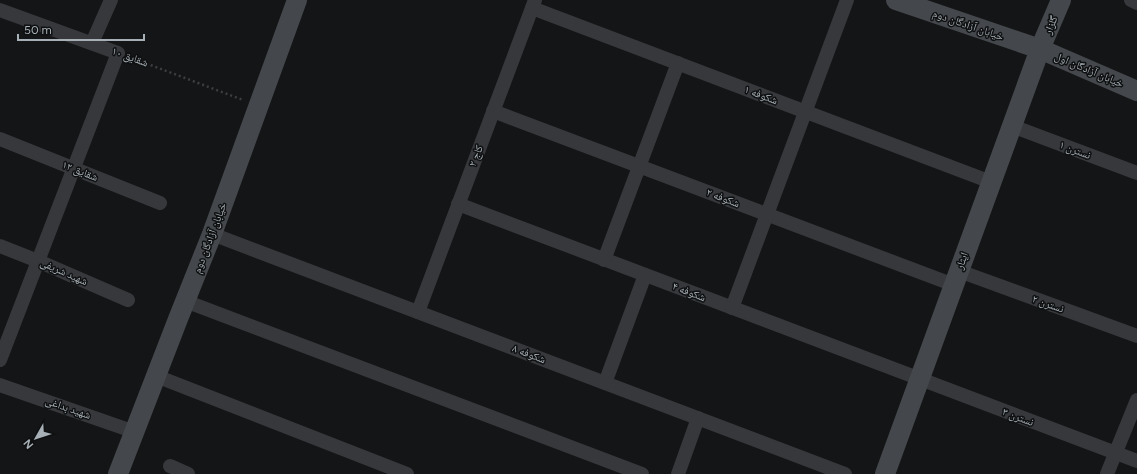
<svg xmlns="http://www.w3.org/2000/svg" width="1137" height="474" viewBox="0 0 1137 474" font-family="Figtree,'Noto Naskh Arabic',sans-serif">
<style>
.lines{fill:none;stroke-linecap:round;stroke-linejoin:round}
.path{stroke:#3c3f42;stroke-width:2.5;stroke-dasharray:2 3;stroke-linecap:butt}
.street{stroke:#36383b;stroke-width:14}
.secondary{stroke:#44474b;stroke-width:20}
.labels{text-anchor:middle;dominant-baseline:central;stroke-width:3;stroke-linejoin:round;paint-order:stroke}
.street-label{font-size:11px;fill:#a7b0b6;stroke:#0f1011}
</style>
<rect width="100%" height="100%" fill="#141516"/>
<g class="lines">
<path class="path" d="M132,58l111,42"/>
<g class="street">
<path d="M1131,0l6,3"/>
<path d="M532,8l459,174"/>
<path d="M0,10l118,43 -118,307"/>
<path d="M92,43l19,-43"/>
<path d="M493,111l461,174"/>
<path d="M1012,126l125,47"/>
<path d="M0,139l160,64"/>
<path d="M458,204l679,257"/>
<path d="M212,234l633,240"/>
<path d="M0,246l38,15 90,39"/>
<path d="M604,260l74,-197"/>
<path d="M959,271l178,65"/>
<path d="M185,301l457,173"/>
<path d="M732,308l115,-308"/>
<path d="M418,312l117,-312"/>
<path d="M156,376l251,98"/>
<path d="M605,383l40,-108"/>
<path d="M0,385l135,47"/>
<path d="M170,466l18,8"/>
<path d="M678,474l20,-56"/>
<path d="M1107,474l30,-74"/>
</g>
<g class="secondary">
<path d="M896,0l144,49 97,42"/>
<path d="M118,474l60,-155 34,-85 85,-234"/>
<path d="M885,474l155,-425 21,-49"/>
</g>
</g>
<g class="labels">
<g class="street-label">
<text transform="translate(968 25) rotate(19)">خیابان آزادگان دوم</text>
<text transform="translate(1051 25) rotate(-67)">گلزار</text>
<text transform="translate(130 57) rotate(20)">شقایق ۱۰</text>
<text transform="translate(1089 70) rotate(23)">خیابان آزادگان اول</text>
<text transform="translate(761 95) rotate(21)">شکوفه ۱</text>
<text transform="translate(1075 150) rotate(21)">نسترن ۱</text>
<text transform="translate(476 156) rotate(-69)">کاج ۲</text>
<text transform="translate(80 171) rotate(22)">شقایق ۱۲</text>
<text transform="translate(723 198) rotate(21)">شکوفه ۲</text>
<text transform="translate(210 238) rotate(-69)">خیابان آزادگان دوم</text>
<text transform="translate(962 261) rotate(-70)">ایثار</text>
<text transform="translate(64 272) rotate(24)">شهید شریفی</text>
<text transform="translate(689 292) rotate(21)">شکوفه ۴</text>
<text transform="translate(1048 304) rotate(20)">نسترن ۲</text>
<text transform="translate(529 354) rotate(21)">شکوفه ۸</text>
<text transform="translate(68 408) rotate(19)">شهید بداغی</text>
<text transform="translate(1018 417) rotate(21)">نسترن ۳</text>
</g>
</g>
<g transform="translate(36 438) rotate(231)" stroke="#0f1011" stroke-width="3" paint-order="stroke">
<path d="M0-3L7 15L0 10L-7 15Z" fill="#a7b0b6"/>
<text y="-6" font-size="11" font-weight="bold" text-anchor="middle" fill="#a7b0b6">N</text>
</g>
<path d="M18 34v6h126v-6" fill="none" stroke="#a7b0b6" stroke-width="2"/>
<text x="24" y="34" font-size="12" fill="#a7b0b6" stroke="#0f1011" stroke-width="3" paint-order="stroke">50 m</text>
</svg>
